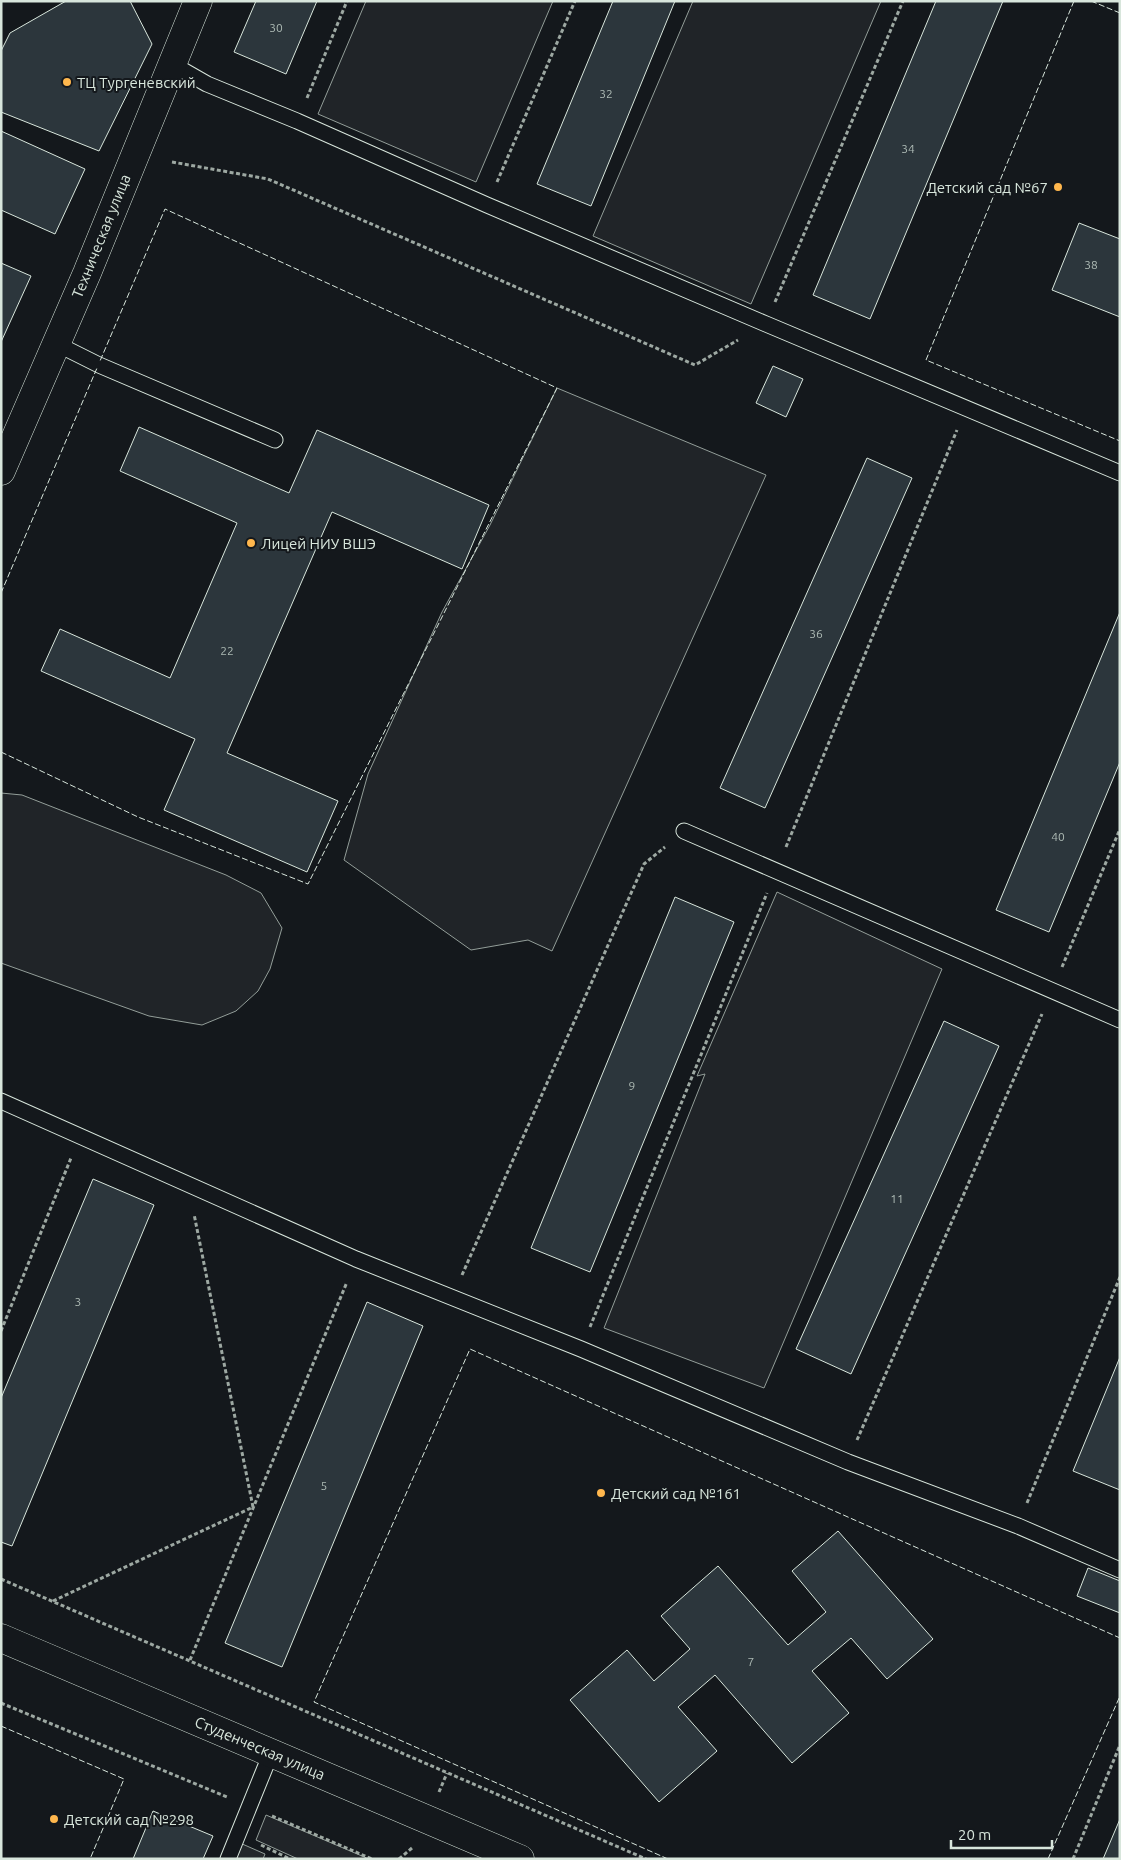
<svg xmlns="http://www.w3.org/2000/svg" width="1121" height="1860" viewBox="0 0 1121 1860" font-family="Ubuntu,sans-serif">
<style>
.green{fill:#202428;stroke:#939e99}
.parking{fill:#24282b;stroke:#939e99}
.building{fill:#2c363c;stroke:#d8e6dc}
.lines{fill:none;stroke-linecap:round;stroke-linejoin:round}
.lane-casing{stroke:#d8e6dc;stroke-width:17}
.street-casing{stroke:#d8e6dc;stroke-width:29}
.path{stroke:#9da8a2;stroke-width:3;stroke-dasharray:4 2.5;stroke-linecap:butt}
.lane{stroke:#14181c;stroke-width:15}
.street{stroke:#14181c;stroke-width:28}
.fence{stroke:#d8e6dc;stroke-width:1;stroke-dasharray:6 2.5;stroke-linecap:butt}
.poi-dot{fill:#ffb74d;stroke:#14181c;stroke-width:2}
.labels{text-anchor:middle;dominant-baseline:central;stroke-width:4;stroke-linejoin:round;paint-order:stroke}
.number-label{font-size:12px;fill:#adbab4}
.poi-label{font-size:15px;fill:#d8e6dc;stroke:#14181c;text-anchor:start}
.street-label{font-size:15px;fill:#d8e6dc;stroke:#14181c}
</style>
<rect width="100%" height="100%" fill="#14181c"/>
<g class="green">
<path d="M366,1h187l-77,181 -158,-68z"/>
<path d="M693,1h188l-130,303 -158,-68z"/>
<path d="M557,388l209,87 -214,476 -24,-11 -57,10 -127,-90 24,-86 74,-162 48,-87z"/>
<path d="M1,793l21,2 204,80 35,18 21,35 -12,41 -12,22 -22,20 -34,14 -53,-9 -148,-53z"/>
<path d="M777,892l165,77 -178,419 -160,-60 101,-254 -8,2z"/>
<path d="M266,1815l103,44h-71l-42,-19z"/>
</g>
<path class="parking" d="M240,1843l25,11 -2,5h-30z"/>
<g class="building">
<path d="M66,1h64l22,43 -53,107 -98,-39v-61l9,-18z"/>
<path d="M256,1h61l-31,73 -52,-22z"/>
<path d="M613,1h62l-84,205 -54,-22z"/>
<path d="M936,1h67l-133,318 -57,-24z"/>
<path d="M1,131l84,38 -30,65 -54,-24z"/>
<path d="M1079,223l41,16v78l-68,-27z"/>
<path d="M1,263l30,13 -30,66z"/>
<path d="M773,366l30,13 -17,38 -30,-14z"/>
<path d="M139,427l150,66 28,-63 172,75 -27,64 -130,-57 -105,241 111,48 -31,71 -143,-62 31,-71 -154,-68 19,-42 110,49 67,-155 -117,-52z"/>
<path d="M867,458l45,20 -147,330 -45,-20z"/>
<path d="M1120,612v150l-71,170 -53,-22z"/>
<path d="M675,897l59,25 -144,350 -59,-24z"/>
<path d="M944,1021l55,25 -148,328 -55,-25z"/>
<path d="M93,1179l61,26 -142,341 -11,-4v-144z"/>
<path d="M367,1302l56,24 -141,341 -57,-24z"/>
<path d="M1120,1357v133l-47,-19z"/>
<path d="M838,1531l95,108 -46,40 -36,-41 -39,33 37,42 -57,50 -77,-88 -37,32 39,44 -58,51 -89,-102 57,-50 27,31 36,-32 -29,-33 57,-50 70,79 38,-33 -34,-41z"/>
<path d="M1088,1568l32,13v32l-43,-17z"/>
<path d="M153,1811l60,25 -10,23h-70z"/>
<path d="M1120,1819v40h-17z"/>
</g>
<g class="lines">
<g class="lane-casing">
<g id="lane">
<path d="M172,64l35,20 90,37 190,84 279,119 354,149"/>
<path d="M55,343l44,22 176,75"/>
<path d="M684,831l436,189"/>
<path d="M1,1101l355,158 225,90 267,113 170,64 102,44"/>
<path d="M228,1859l43,-106"/>
</g>
</g>
<g class="street-casing">
<g id="street">
<path d="M1,471l86,-198 111,-272"/>
<path d="M1,1638l519,221"/>
</g>
</g>
<g class="path">
<path d="M307,98l40,-97"/>
<path d="M172,162l96,17 427,186 43,-25"/>
<path d="M497,182l78,-181"/>
<path d="M775,302l128,-301"/>
<path d="M786,847l171,-417"/>
<path d="M1062,967l58,-138"/>
<path d="M462,1275l182,-411 21,-17"/>
<path d="M590,1327l177,-434"/>
<path d="M1,1331l70,-173"/>
<path d="M857,1440l185,-426"/>
<path d="M1027,1503l93,-226"/>
<path d="M1,1579l645,280"/>
<path d="M53,1601l200,-94 -59,-293"/>
<path d="M190,1660l157,-378"/>
<path d="M1,1703l226,94"/>
<path d="M439,1792l8,-19"/>
<path d="M272,1816l100,43"/>
<path d="M261,1845l29,14"/>
<path d="M399,1859l13,-11"/>
<path d="M1073,1859l47,-114"/>
</g>
<use href="#lane" class="lane"/>
<use href="#street" class="street"/>
<g class="fence">
<path d="M1074,1l-148,359 194,81"/>
<path d="M1091,1l29,12"/>
<path d="M1,593l96,-225"/>
<path d="M1,752l137,65 170,67 249,-496 -392,-179 -65,152"/>
<path d="M1,1726l123,53 -34,80"/>
<path d="M668,1859l-354,-157 156,-353 650,289"/>
<path d="M1048,1859l72,-163"/>
</g>
</g>
<g class="poi-dot">
<circle cx="67" cy="82" r="5"/>
<circle cx="1058" cy="187" r="5"/>
<circle cx="251" cy="543" r="5"/>
<circle cx="601" cy="1493" r="5"/>
<circle cx="54" cy="1819" r="5"/>
</g>
<g class="labels">
<g class="number-label">
<text x="276" y="27">30</text>
<text x="606" y="93">32</text>
<text x="908" y="148">34</text>
<text x="1091" y="264">38</text>
<text x="816" y="633">36</text>
<text x="227" y="650">22</text>
<text x="1058" y="836">40</text>
<text x="632" y="1085">9</text>
<text x="897" y="1198">11</text>
<text x="78" y="1301">3</text>
<text x="324" y="1485">5</text>
<text x="751" y="1661">7</text>
</g>
<g class="poi-label">
<text x="77" y="82">ТЦ Тургеневский</text>
<text x="1048" y="187" text-anchor="end">Детский сад №67</text>
<text x="261" y="543">Лицей НИУ ВШЭ</text>
<text x="611" y="1493">Детский сад №161</text>
<text x="64" y="1819">Детский сад №298</text>
</g>
<g class="street-label">
<text transform="translate(101 236) rotate(-68)">Техническая улица</text>
<text transform="translate(260 1748) rotate(23)">Студенческая улица</text>
</g>
</g>
<rect width="1121" height="1860" fill="none" stroke="#d8e6dc" stroke-width="5"/>
<path d="M951 1840v8h101v-8" fill="none" stroke="#d8e6dc" stroke-width="2.5"/>
<text x="958" y="1840" font-size="15" fill="#d8e6dc" stroke="#14181c" stroke-width="4" paint-order="stroke">20 m</text>
</svg>
